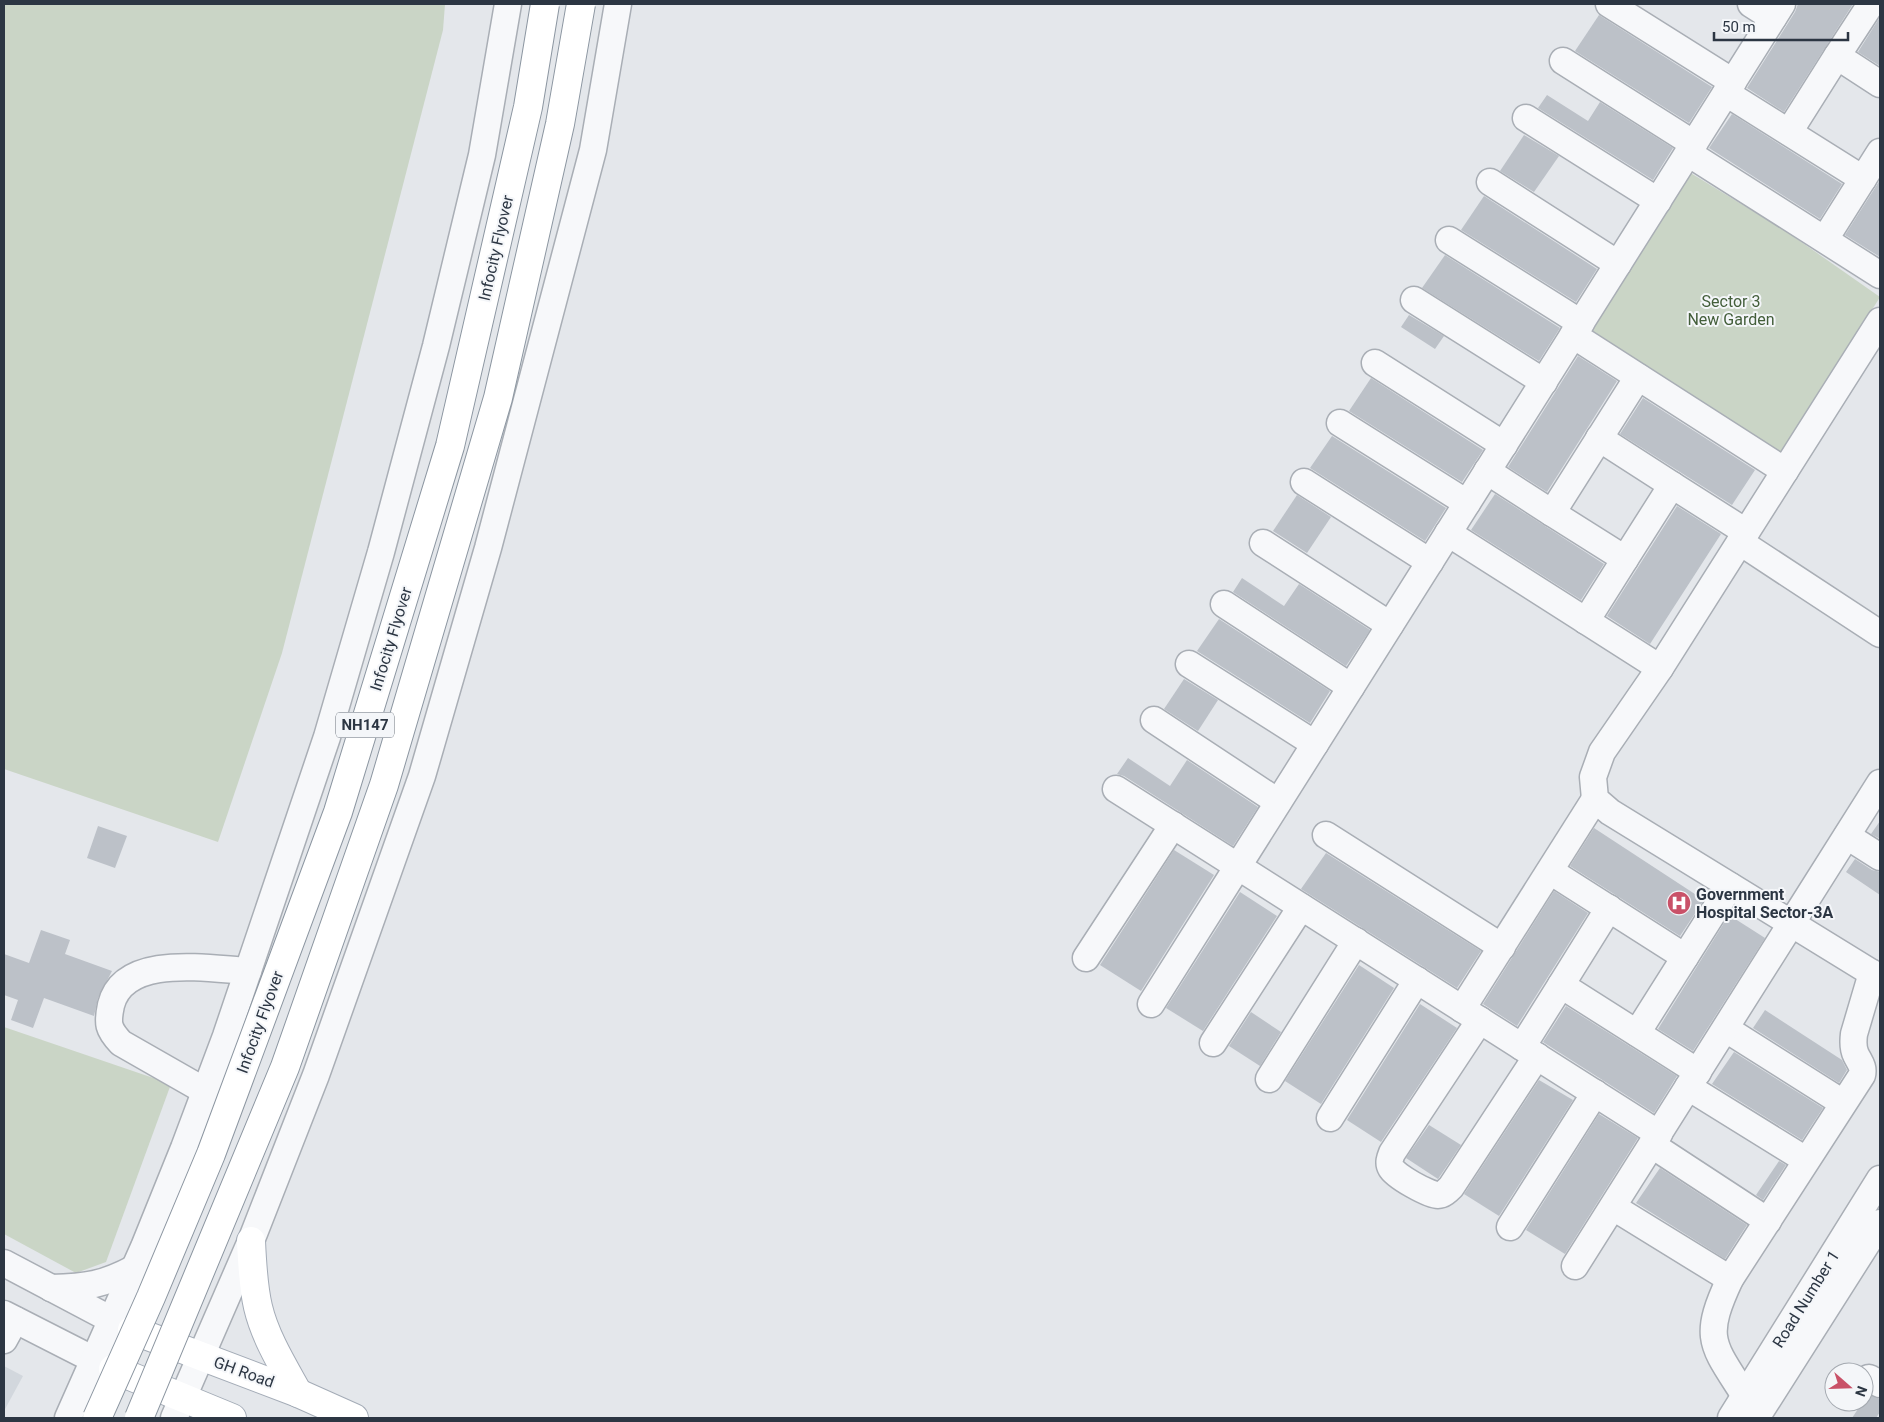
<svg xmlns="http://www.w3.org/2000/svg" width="1884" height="1422" viewBox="0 0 1884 1422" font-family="Roboto,sans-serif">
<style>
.built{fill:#d2d7dd}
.green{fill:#cad5c6}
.building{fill:#bcc1c8}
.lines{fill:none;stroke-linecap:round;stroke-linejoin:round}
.minor-casing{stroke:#a9aeb5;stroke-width:29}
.major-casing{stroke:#a4acb7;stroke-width:30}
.minor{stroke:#f7f8fa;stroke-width:26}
.major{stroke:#fff;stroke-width:28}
.highway-bridge-casing{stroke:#8c96a1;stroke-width:30;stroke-linecap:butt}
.highway-bridge{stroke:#fff;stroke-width:28}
.labels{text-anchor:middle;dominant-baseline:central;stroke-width:4;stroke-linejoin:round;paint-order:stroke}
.shield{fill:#f4f6f9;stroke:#68707a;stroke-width:1}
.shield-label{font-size:15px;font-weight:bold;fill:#2c3643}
.street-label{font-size:16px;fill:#2c3643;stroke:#f4f6f9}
.park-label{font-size:16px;fill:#435e3a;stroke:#f4f6f9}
.poi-label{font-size:16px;font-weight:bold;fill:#2c3643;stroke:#f4f6f9;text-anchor:start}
</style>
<rect width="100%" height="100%" fill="#e4e7eb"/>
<path class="built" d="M4,1366l19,10 -19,35z"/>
<g class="green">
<path d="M4,4h441l-2,26 -161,623 -64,189 -214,-73z"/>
<path d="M1689,172l98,60 93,65 -98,157 -194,-121z"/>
<path d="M4,1027l167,57 -65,178 -30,11 -72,-39z"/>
</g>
<g class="building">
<path d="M1798,4h55l-69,108 -37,-24 48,-76z"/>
<path d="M1599,15l113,72 -23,36 -114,-72z"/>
<path d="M1880,17v49l-22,-14z"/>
<path d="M1547,95l41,26 12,-19 73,46 -20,32 -115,-72z"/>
<path d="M1732,114l110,70 -22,35 -111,-71z"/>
<path d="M1524,135l35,21 -25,36 -34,-21z"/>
<path d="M1880,180v77l-35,-22z"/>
<path d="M1484,196l113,73 -21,33 -115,-72z"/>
<path d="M1445,255l115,73 -21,33 -117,-73z"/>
<path d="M1409,315l35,21 -9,13 -34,-22z"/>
<path d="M1578,356l39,25 -70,111 -39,-25z"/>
<path d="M1371,378l112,72 -21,32 -113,-71z"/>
<path d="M1643,398l112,72 -23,35 -112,-71z"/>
<path d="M1332,436l114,72 -21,33 -115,-73z"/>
<path d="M1495,494l109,70 -23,36 -110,-70z"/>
<path d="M1297,495l34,22 -24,36 -34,-22z"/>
<path d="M1677,506l44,28 -71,110 -43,-28z"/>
<path d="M1242,578l42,28 15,-22 71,46 -24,36 -113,-74z"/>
<path d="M1219,619l111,72 -20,32 -113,-72z"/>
<path d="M1184,679l34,21 -20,31 -34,-22z"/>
<path d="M1128,758l42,28 17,-26 71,47 -25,39 -109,-70 -7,-2z"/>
<path d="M1880,821v18l-9,-5z"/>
<path d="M98,826l29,10 -12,32 -28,-10z"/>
<path d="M1594,828l110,72 -24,36 -110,-70z"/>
<path d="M1174,850l40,25 -73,116 -41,-26z"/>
<path d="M1326,853l155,98 -24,37 -156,-99z"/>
<path d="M1855,859l17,11 8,2v23l-34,-23z"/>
<path d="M1554,891l34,22 -71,113 -34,-22z"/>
<path d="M1240,892l37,24 -74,115 -37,-23z"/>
<path d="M1729,915l36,23 -72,113 -35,-22z"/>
<path d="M41,930l29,10 -5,14 47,17 -14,27 -4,18 -50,-18 -11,30 -22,-8 7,-20 -14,-5v-41l25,9z"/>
<path d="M1359,965l35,23 -73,116 -36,-23z"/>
<path d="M1420,1004l37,24 -76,114 -34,-22z"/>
<path d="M1566,1006l111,70 -23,37 -111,-71z"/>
<path d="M1765,1010l77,50 5,10 -8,13 -86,-55z"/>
<path d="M1251,1012l30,20 -21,34 -31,-20z"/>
<path d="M1734,1052l89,56 -21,32 -90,-56z"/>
<path d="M1539,1080l34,20 -74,116 -35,-22z"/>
<path d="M1599,1114l39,24 -73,116 -39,-24z"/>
<path d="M1429,1125l32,20 -23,34 -32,-21z"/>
<path d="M1779,1161l7,4 -23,35 -7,-5z"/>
<path d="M1660,1168l87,57 -22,34 -89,-56z"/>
<path d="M1868,1394l12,5v13l-4,6h-24z"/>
</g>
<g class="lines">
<g class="minor-casing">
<g id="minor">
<path d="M1609,4l124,78"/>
<path d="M1751,4l22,14"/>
<path d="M1871,4l-34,52 43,28"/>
<path d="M1563,61l131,83"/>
<path d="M1726,93l137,86"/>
<path d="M1526,118l132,83"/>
<path d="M1789,132l48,-76"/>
<path d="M1688,153l192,122"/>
<path d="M1490,182l128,82"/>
<path d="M1825,239l55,-87"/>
<path d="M1449,240l132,83"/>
<path d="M1414,300l130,82"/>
<path d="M1880,321l-220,347 -58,84 -9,25 2,22 15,13 270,166"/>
<path d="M1573,335l212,136"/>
<path d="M1375,363l129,82"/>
<path d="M1340,423l127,80"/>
<path d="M1599,438l73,47"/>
<path d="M1487,471l65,42 86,-136"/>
<path d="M1304,482l126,80"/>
<path d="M1552,513l73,46 -39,62"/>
<path d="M1448,533l212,135"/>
<path d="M1740,542l140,92"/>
<path d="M1263,543l127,82"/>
<path d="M1625,559l47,-74 74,47"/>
<path d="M1224,604l127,83"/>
<path d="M1189,664l126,80"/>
<path d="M1154,720l124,82"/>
<path d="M1116,789l543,345"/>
<path d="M1326,835l176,112"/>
<path d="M1847,836l33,21"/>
<path d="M1550,871l135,86"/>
<path d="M1086,958l87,-133"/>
<path d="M1561,985l48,-77"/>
<path d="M1151,1004l631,-1000"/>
<path d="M1462,1009l133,-210"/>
<path d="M1480,1020l-88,133c-2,5 -4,10 -1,15 4,8 38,27 47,27 5,0 9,-4 13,-8l86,-131"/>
<path d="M1726,1029l117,74"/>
<path d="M1637,1033l93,-147"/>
<path d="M1213,1043l88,-136"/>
<path d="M1522,1047l39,-62 137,87"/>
<path d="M1269,1079l87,-138"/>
<path d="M1688,1087l118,73"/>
<path d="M205,1091l-84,-48c-13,-14 -14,-19 -10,-38 13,-52 98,-36 137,-34"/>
<path d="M1330,1118l87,-138"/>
<path d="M1652,1145l116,76"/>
<path d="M1613,1207l117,72"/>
<path d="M1510,1227l85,-134"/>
<path d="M4,1263l123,65"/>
<path d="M1575,1266l305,-483"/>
<path d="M51,1288c36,-1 52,-3 84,-20"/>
<path d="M4,1314l106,54"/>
<path d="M4,1340l11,-20"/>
<path d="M1869,1378l11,6"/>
<path d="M1745,1396c-33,-52 -43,-57 -15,-117l132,-204c2,-8 -2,-12 -6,-20 -3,-6 -3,-13 -2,-21l18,-61"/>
<path d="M68,1418l76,-171 40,-99 42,-112 101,-299 54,-185 55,-206 46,-191 26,-151"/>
<path d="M174,1418l77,-177 65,-166 106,-299 66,-228 105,-398 25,-146"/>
<path d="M1731,1418l149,-239"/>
<path d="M1756,1418l124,-195"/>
</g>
</g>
<g class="major-casing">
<g id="major">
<path d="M251,1241c1,22 2,45 7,66 7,30 25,59 40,86"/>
<path d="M132,1330l166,63 56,25"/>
<path d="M113,1369l119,49"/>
</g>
</g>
<use href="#minor" class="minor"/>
<use href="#major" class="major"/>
<g class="highway-bridge-casing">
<g id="highway-bridge">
<path d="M97,1418l54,-121 60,-143 127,-342 112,-366 78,-339 17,-103"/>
<path d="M139,1418l146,-351 99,-282 114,-387 62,-274 21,-120"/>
</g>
</g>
<use href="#highway-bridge" class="highway-bridge"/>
</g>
<defs>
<g id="hospital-disc" transform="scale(1.25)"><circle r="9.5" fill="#c95168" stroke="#f4f6f9"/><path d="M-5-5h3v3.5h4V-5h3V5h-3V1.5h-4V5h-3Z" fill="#fff"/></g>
</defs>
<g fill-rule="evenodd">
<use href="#hospital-disc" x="1679" y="903"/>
</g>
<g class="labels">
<rect class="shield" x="336" y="712.5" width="58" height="25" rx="4"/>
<g class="shield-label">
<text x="365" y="725">NH147</text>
</g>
<g class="street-label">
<text transform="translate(496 248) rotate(-77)">Infocity Flyover</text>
<text transform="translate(391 639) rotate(-73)">Infocity Flyover</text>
<text transform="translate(260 1022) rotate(-70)">Infocity Flyover</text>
<text transform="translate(1806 1299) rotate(-58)">Road Number 1</text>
<text transform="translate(244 1372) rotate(20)">GH Road</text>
</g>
<g class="park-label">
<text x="1731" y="301">Sector 3<tspan x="1731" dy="18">New Garden</tspan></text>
</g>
<g class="poi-label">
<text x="1696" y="894">Government<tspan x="1696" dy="18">Hospital Sector-3A</tspan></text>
</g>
</g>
<rect width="1884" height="1422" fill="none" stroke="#2c3643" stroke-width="10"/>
<g transform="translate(1849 1387) rotate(110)"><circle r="24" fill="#f4f6f9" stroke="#a4a9b0"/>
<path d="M0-4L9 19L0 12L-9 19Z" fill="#c95168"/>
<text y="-8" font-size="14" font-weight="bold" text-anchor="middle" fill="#2c3643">N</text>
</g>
<path d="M1714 32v8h134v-8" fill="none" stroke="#2c3643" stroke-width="2.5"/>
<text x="1722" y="32" font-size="15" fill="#2c3643" stroke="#f4f6f9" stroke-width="4" paint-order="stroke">50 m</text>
</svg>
